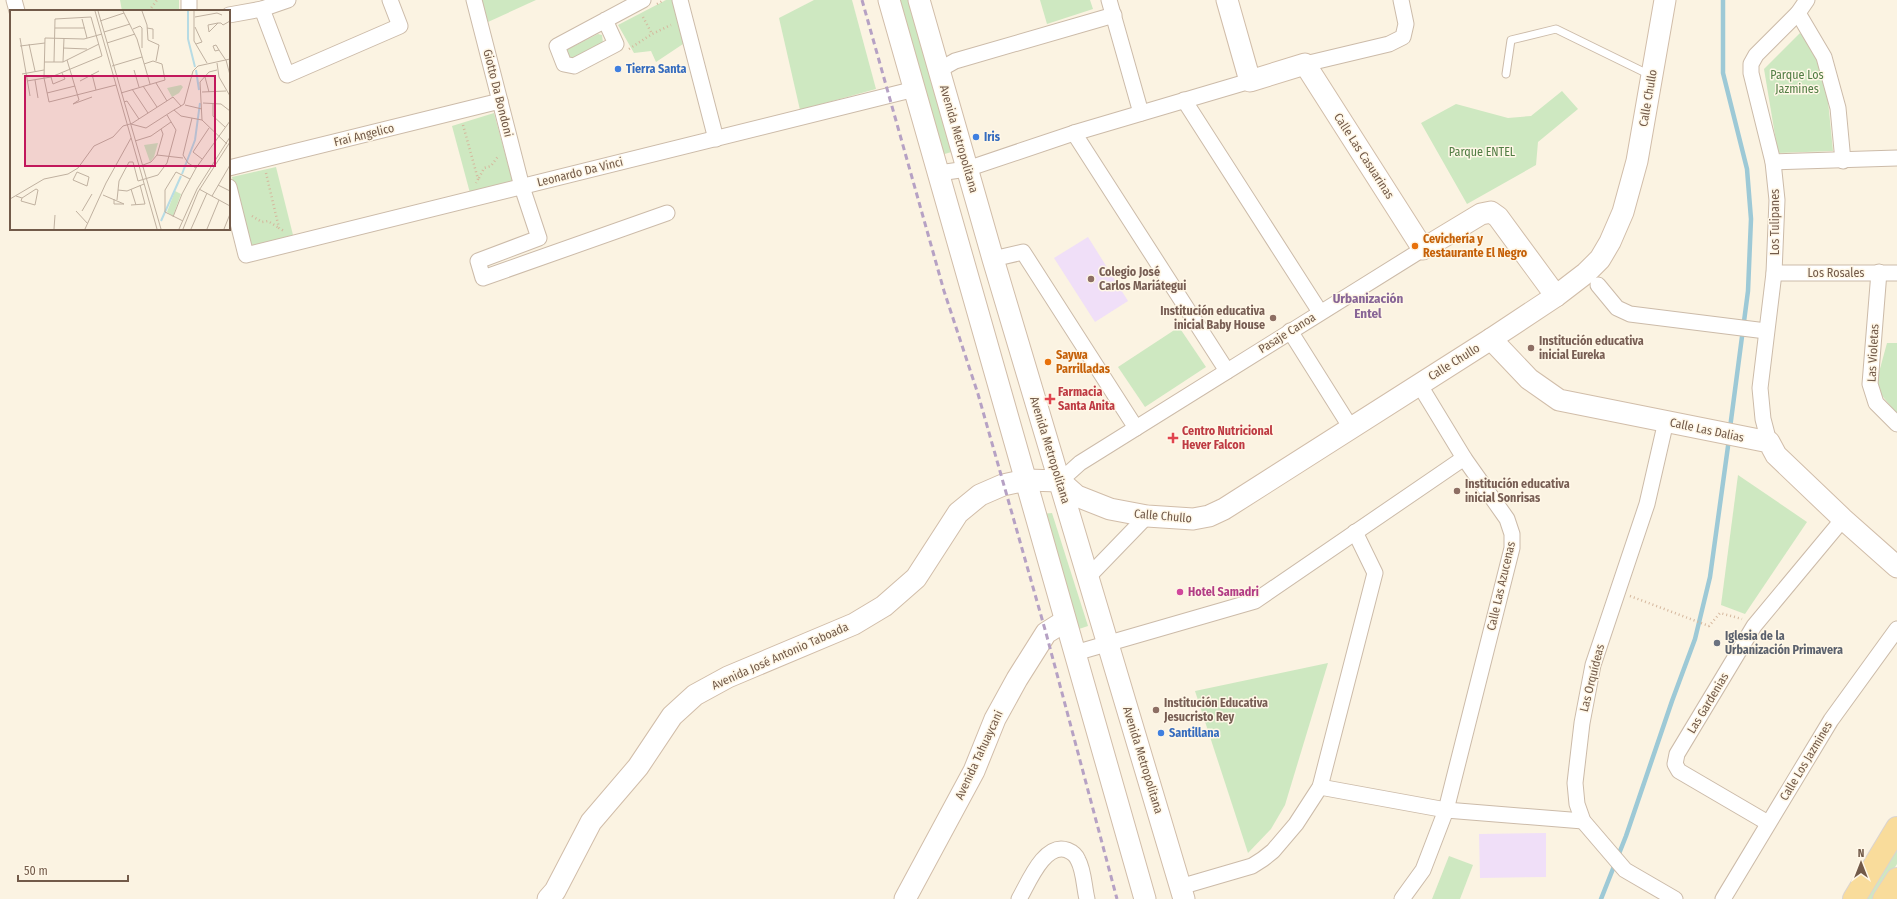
<svg xmlns="http://www.w3.org/2000/svg" width="1897" height="899" viewBox="0 0 1897 899" font-family="'Fira Sans Condensed',sans-serif">
<style>
.education{fill:#f0dff8}
.green{fill:#cee8c1}
.lines{fill:none;stroke-linecap:round;stroke-linejoin:round}
.stream{stroke:#9dc9d6;stroke-width:4.5}
.lane-casing{stroke:#ccbba9;stroke-width:9}
.street-casing{stroke:#ccbba9;stroke-width:17}
.secondary-casing{stroke:#d1bda9;stroke-width:23}
.primary-casing{stroke:#dad4d0;stroke-width:24}
.path{stroke:#d5b79d;stroke-width:2.5;stroke-dasharray:1 3;stroke-linecap:butt}
.lane{stroke:#fff;stroke-width:7}
.street{stroke:#fff;stroke-width:15}
.secondary{stroke:#fff;stroke-width:21}
.primary{stroke:#f9dc9b;stroke-width:22}
.rail{stroke:#b6a1c4;stroke-width:3;stroke-dasharray:6 4;stroke-linecap:butt}
.shop-dot{fill:#3f7fe0;stroke:#fff7e7;stroke-width:1.5}
.food-dot{fill:#e8710a;stroke:#fff7e7;stroke-width:1.5}
.education-dot{fill:#8d6e63;stroke:#fff7e7;stroke-width:1.5}
.health-dot{fill:#e0444e;stroke:#fff7e7;stroke-width:1.5}
.hotel-dot{fill:#d1479c;stroke:#fff7e7;stroke-width:1.5}
.worship-dot{fill:#6b7280;stroke:#fff7e7;stroke-width:1.5}
.labels{text-anchor:middle;dominant-baseline:central;stroke-width:3;stroke-linejoin:round;paint-order:stroke}
.shop-label{font-size:12px;font-weight:bold;fill:#366cbe;stroke:#fff7e7;text-anchor:start}
.park-label{font-size:12px;fill:#527d44;stroke:#fff7e7}
.street-label{font-size:12px;fill:#725a49;stroke:#fff7e7}
.food-label{font-size:12px;font-weight:bold;fill:#c56008;stroke:#fff7e7;text-anchor:start}
.education-label{font-size:12px;font-weight:bold;fill:#785e54;stroke:#fff7e7;text-anchor:start}
.health-label{font-size:12px;font-weight:bold;fill:#be3a42;stroke:#fff7e7;text-anchor:start}
.hotel-label{font-size:12px;font-weight:bold;fill:#b23c85;stroke:#fff7e7;text-anchor:start}
.worship-label{font-size:12px;font-weight:bold;fill:#5b616d;stroke:#fff7e7;text-anchor:start}
.neighbourhood-label{font-size:13px;font-weight:bold;fill:#886596;stroke:#fff7e7}
.inset-river{fill:none;stroke:#b7dbe4;stroke-width:2}
.inset-road{fill:none;stroke:#c0b1a0;stroke-width:1}
.view{fill:#c2185b;fill-opacity:0.15;stroke:#c2185b;stroke-width:2}
.inset-edge{fill:none;stroke:#725a49;stroke-width:2}
</style>
<rect width="100%" height="100%" fill="#fbf3e2"/>
<g class="education">
<path d="M1088,237l40,64 -33,21 -41,-64z"/>
<path d="M1546,833v44l-66,1 -1,-44z"/>
</g>
<g class="green">
<path d="M120,0h59v11h-57z"/>
<path d="M482,0h54l-48,22z"/>
<path d="M666,0h9l11,42 -30,20 -5,-11 -17,2 -16,-28z"/>
<path d="M814,0h38l24,89 -76,21 -21,-92z"/>
<path d="M899,0h12l44,151 -14,4z"/>
<path d="M1040,0h50l3,9 -46,15z"/>
<path d="M1800,33l13,15 12,23 8,80 -55,2 -14,-84z"/>
<path d="M598,34l4,1 1,8 -30,16 -5,-1 -2,-4 2,-5z"/>
<path d="M1562,91l16,18 -40,33 -2,23 -69,39 -46,-81 35,-19 52,14 23,-2z"/>
<path d="M494,113l19,70 -43,10 -18,-67z"/>
<path d="M276,167l17,68 -44,12 -17,-70z"/>
<path d="M1179,327l27,40 -61,40 -27,-40z"/>
<path d="M1887,343h10v71l-22,-27z"/>
<path d="M1738,475l69,47 -62,92 -24,-9z"/>
<path d="M1052,513l36,113 -9,3 -38,-115z"/>
<path d="M1328,663l-43,142 -14,24 -23,24 -53,-162z"/>
<path d="M1897,838v26l-22,35h-17z"/>
<path d="M1449,856l24,9 -13,34h-28z"/>
</g>
<g class="lines">
<g class="stream">
<path d="M1723,0v73l24,96 4,50 -3,72 -18,137"/>
<path d="M1601,899l25,-63 46,-135 23,-62 15,-62 19,-138"/>
</g>
<g class="lane-casing">
<path id="lane" d="M1506,74l5,-34 45,-11 94,46"/>
</g>
<g class="street-casing">
<g id="street">
<path d="M14,0l3,11"/>
<path d="M474,0l48,187 17,51 -61,23 5,17 184,-65"/>
<path d="M680,0l36,139"/>
<path d="M1109,0l32,113"/>
<path d="M262,9l25,66 113,-49 -10,-26"/>
<path d="M189,11v-11"/>
<path d="M1798,13l26,44 14,51 5,53"/>
<path d="M229,15l33,-6 26,-9"/>
<path d="M605,20l11,24 -42,22 -10,-2 -7,-18 86,-46"/>
<path d="M1305,64l84,-20 14,-7 3,-13 -5,-24"/>
<path d="M939,70l16,-9 159,-46"/>
<path d="M1184,100l136,212"/>
<path d="M1074,133l153,238"/>
<path d="M1773,162l124,-4"/>
<path d="M229,168l271,-67"/>
<path d="M939,173l28,-4 107,-36 176,-52"/>
<path d="M229,187l17,68 669,-166"/>
<path d="M993,259l30,-7 113,176"/>
<path d="M1879,272l-9,112 6,19 21,21"/>
<path d="M1774,273h123"/>
<path d="M1598,285l19,23 13,6 136,17"/>
<path d="M1290,331l61,97"/>
<path d="M1666,421l-19,83 -54,161 -11,58 -7,60 2,21 6,17 42,49 50,29"/>
<path d="M1769,442l-6,-23 -3,-31 14,-115 3,-73 -4,-38 -22,-89v-9l5,-9 42,-42 9,-13"/>
<path d="M1060,481l20,-18 343,-214"/>
<path d="M1088,577l59,-61"/>
<path d="M1075,653l180,-52 209,-143"/>
<path d="M1320,787l126,23 137,11"/>
<path d="M1768,823l-89,-52 -4,-7 2,-10 77,-128 89,-107"/>
<path d="M1180,887l72,-21 11,-7 10,-8 23,-27 24,-37 55,-214 -20,-41"/>
<path d="M1019,899c9,-15 25,-57 48,-49 5,2 9,5 11,10 6,11 6,27 9,39"/>
<path d="M1402,899l21,-29 23,-60 66,-262v-14l-5,-15 -43,-61 -45,-74"/>
<path d="M1723,899l108,-179 66,-91"/>
</g>
</g>
<g class="secondary-casing">
<g id="secondary">
<path d="M889,0l256,899"/>
<path d="M919,0l74,259 191,640"/>
<path d="M1227,0l23,81 55,-17 118,185 58,-35 10,-2 7,5 58,79"/>
<path d="M1491,339l38,40 30,21 210,42 7,13 67,64 54,48"/>
<path d="M548,899l7,-8 36,-69 47,-55 34,-51 23,-21 33,-18 126,-53 30,-18 32,-28 42,-65 22,-18 23,-10 23,-5 34,1 17,15 33,13 37,7 46,3 16,-3 15,-7 267,-170 65,-43 30,-23 14,-14 10,-17 13,-30 14,-51 28,-161"/>
<path d="M905,899l69,-128 21,-52 22,-40 29,-46 19,-12"/>
</g>
</g>
<g class="primary-casing">
<g id="primary">
<path d="M1854,899l43,-71"/>
<path d="M1884,899l13,-20"/>
</g>
</g>
<g class="path">
<path d="M657,4l7,-4"/>
<path d="M149,11l8,-11"/>
<path d="M643,17l9,17"/>
<path d="M629,49l23,-15 19,-9"/>
<path d="M463,125l15,54 -2,4"/>
<path d="M266,173l13,55 5,3"/>
<path d="M479,178l5,-10 7,-2 8,-11"/>
<path d="M252,216l10,6 6,-1 11,7"/>
<path d="M1630,596l79,30 11,-13 22,6"/>
</g>
<use href="#lane" class="lane"/>
<use href="#street" class="street"/>
<use href="#secondary" class="secondary"/>
<use href="#primary" class="primary"/>
<path class="rail" d="M862,0l82,291 34,103 68,239 71,266"/>
</g>
<g class="shop-dot">
<circle cx="618" cy="69" r="4"/>
<circle cx="976" cy="137" r="4"/>
<circle cx="1161" cy="733" r="4"/>
</g>
<g class="food-dot">
<circle cx="1415" cy="246" r="4"/>
<circle cx="1048" cy="362" r="4"/>
</g>
<g class="education-dot">
<circle cx="1091" cy="279" r="4"/>
<circle cx="1273" cy="318" r="4"/>
<circle cx="1531" cy="348" r="4"/>
<circle cx="1457" cy="491" r="4"/>
<circle cx="1156" cy="710" r="4"/>
</g>
<g class="health-dot">
<path d="M1048 393h4v4h4v4h-4v4h-4v-4h-4v-4h4z"/>
<path d="M1171 432h4v4h4v4h-4v4h-4v-4h-4v-4h4z"/>
</g>
<circle class="hotel-dot" cx="1180" cy="592" r="4"/>
<circle class="worship-dot" cx="1717" cy="643" r="4"/>
<g class="labels">
<g class="shop-label">
<text x="626" y="69">Tierra Santa</text>
<text x="984" y="137">Iris</text>
<text x="1169" y="733">Santillana</text>
</g>
<g class="park-label">
<text x="1797" y="75">Parque Los<tspan x="1797" dy="14">Jazmines</tspan></text>
<text x="1482" y="152">Parque ENTEL</text>
</g>
<g class="street-label">
<text transform="translate(498 93) rotate(76)">Giotto Da Bondoni</text>
<text transform="translate(1648 98) rotate(-80)">Calle Chullo</text>
<text transform="translate(364 135) rotate(-14)">Frai Angelico</text>
<text transform="translate(959 139) rotate(74)">Avenida Metropolitana</text>
<text transform="translate(1364 156) rotate(57)">Calle Las Casuarinas</text>
<text transform="translate(580 172) rotate(-14)">Leonardo Da Vinci</text>
<text transform="translate(1775 222) rotate(-90)">Los Tulipanes</text>
<text x="1836" y="273">Los Rosales</text>
<text transform="translate(1287 333) rotate(-32)">Pasaje Canoa</text>
<text transform="translate(1873 353) rotate(-87)">Las Violetas</text>
<text transform="translate(1454 362) rotate(-32)">Calle Chullo</text>
<text transform="translate(1707 430) rotate(12)">Calle Las Dalias</text>
<text transform="translate(1050 450) rotate(73)">Avenida Metropolitana</text>
<text transform="translate(1163 516) rotate(5)">Calle Chullo</text>
<text transform="translate(1501 586) rotate(-77)">Calle Las Azucenas</text>
<text transform="translate(780 656) rotate(-24)">Avenida José Antonio Taboada</text>
<text transform="translate(1592 678) rotate(-76)">Las Orquídeas</text>
<text transform="translate(1708 703) rotate(-59)">Las Gardenias</text>
<text transform="translate(979 755) rotate(-65)">Avenida Tahuaycani</text>
<text transform="translate(1143 760) rotate(73)">Avenida Metropolitana</text>
<text transform="translate(1806 761) rotate(-59)">Calle Los Jazmines</text>
</g>
<g class="food-label">
<text x="1423" y="239">Cevichería y<tspan x="1423" dy="14">Restaurante El Negro</tspan></text>
<text x="1056" y="355">Saywa<tspan x="1056" dy="14">Parrilladas</tspan></text>
</g>
<g class="education-label">
<text x="1099" y="272">Colegio José<tspan x="1099" dy="14">Carlos Mariátegui</tspan></text>
<text x="1265" y="311" text-anchor="end">Institución educativa<tspan x="1265" dy="14">inicial Baby House</tspan></text>
<text x="1539" y="341">Institución educativa<tspan x="1539" dy="14">inicial Eureka</tspan></text>
<text x="1465" y="484">Institución educativa<tspan x="1465" dy="14">inicial Sonrisas</tspan></text>
<text x="1164" y="703">Institución Educativa<tspan x="1164" dy="14">Jesucristo Rey</tspan></text>
</g>
<g class="health-label">
<text x="1058" y="392">Farmacia<tspan x="1058" dy="14">Santa Anita</tspan></text>
<text x="1182" y="431">Centro Nutricional<tspan x="1182" dy="14">Hever Falcon</tspan></text>
</g>
<g class="hotel-label">
<text x="1188" y="592">Hotel Samadri</text>
</g>
<g class="worship-label">
<text x="1725" y="636">Iglesia de la<tspan x="1725" dy="14">Urbanización Primavera</tspan></text>
</g>
<g class="neighbourhood-label">
<text x="1368" y="298">Urbanización<tspan x="1368" dy="15">Entel</tspan></text>
</g>
</g>
<g transform="translate(10 10)">
<rect width="220" height="220" fill="#fbf3e2"/>
<path d="M171,75l2,2 -4,6 -7,4 -5,-9zM148,133l-4,14 -4,5 -6,-17zM165,181l6,3 -8,22 -6,-4z" fill="#cee8c1"/>
<path class="inset-river" d="M178,1v28l7,28M186,60l3,20M172,164l13,-34 5,-37M151,211l20,-45"/>
<path class="inset-road" d="M85,1l62,218M88,1l63,218M113,1l14,28 13,45M132,1l5,14 1,15 11,5 -3,16M184,1v30l13,22M185,7l22,-4 5,2M72,9l5,19M90,11l24,-8M208,13l-9,9 -1,-7 10,-2h3l2,2 7,-4M185,17l7,15 -6,2M45,18h30M137,18l6,1v10M123,19l7,-3 2,2v20M94,22l26,-8M92,24l-18,5 -39,-1 -1,40 5,24 67,-17M10,28l10,58M97,33l28,-9M19,34l6,27M10,36l25,-3M53,38l24,1M209,40l-4,1 -2,-5 3,-1 3,5 6,9 1,1 4,15M57,50l12,40 -6,4 19,-7M34,52h19l36,-18M53,52l1,-24M207,53l2,14 11,19M102,56l30,-9M124,60l5,17M12,64l22,-4M82,64l4,16M41,67l2,7 12,-5 -3,-6M195,67l4,15M25,70l3,18M17,71l24,-4 51,-21 -11,-39 -36,2 -1,43M70,71l19,-10M146,73l11,18M133,76l14,21M122,79l16,24M192,82l24,-1M37,83l28,-7M111,83l44,-13 -3,-16 -9,-3 -9,3M114,92l3,-1 12,18M193,93l18,1 9,7M203,93v13l12,11M175,95l17,4M171,96l-8,-9 -42,27 15,4 28,-18 7,-4 3,-2 9,-33 5,-5 32,-7M164,100l7,6 21,4 25,24M182,108l-9,37 5,8 8,5M192,110l-2,-38 9,-10 8,-2M125,131l16,-5 20,-14M147,145l26,3M192,149l-9,-7 16,-24M133,155l8,-3 6,-7 6,-21 -2,-5M67,162l12,5 -2,9 -14,-6zM208,175l12,6M121,179l5,16M189,179l31,17M108,180l9,1 17,-7M93,185l21,9M6,186l6,2 14,-9 2,1 -3,15 -14,-4 1,-3M202,186l18,-31M0,189l34,-20 24,-5 10,-6 16,-22 19,-9 10,-11 7,-2M104,189v5h10M107,190l2,-19 10,-19h4l5,19 20,-6 9,-12 9,-33 -9,-15M121,195l14,-1 -5,-19M66,201l12,13M72,201l10,-17M163,207l9,-23 14,-26 34,-47M173,211l-18,-9v-22l11,-18 14,7M44,219l1,-14M75,219l21,-46 25,-45M169,219l18,-40 33,-52M173,219l15,-37 32,-50M181,219l16,-36M197,219l12,-29M214,219l6,-15"/>
<path class="view" d="M15,66h190v90h-190z"/>
<rect width="220" height="220" class="inset-edge"/>
</g>
<g transform="translate(1861 863)" stroke="#fff7e7" stroke-width="3" paint-order="stroke">
<path d="M0-3L7 15L0 10L-7 15Z" fill="#725a49"/>
<text y="-6" font-size="11" font-weight="bold" text-anchor="middle" fill="#725a49">N</text>
</g>
<path d="M18 875v6h110v-6" fill="none" stroke="#725a49" stroke-width="2"/>
<text x="24" y="875" font-size="12" fill="#725a49" stroke="#fff7e7" stroke-width="3" paint-order="stroke">50 m</text>
</svg>
